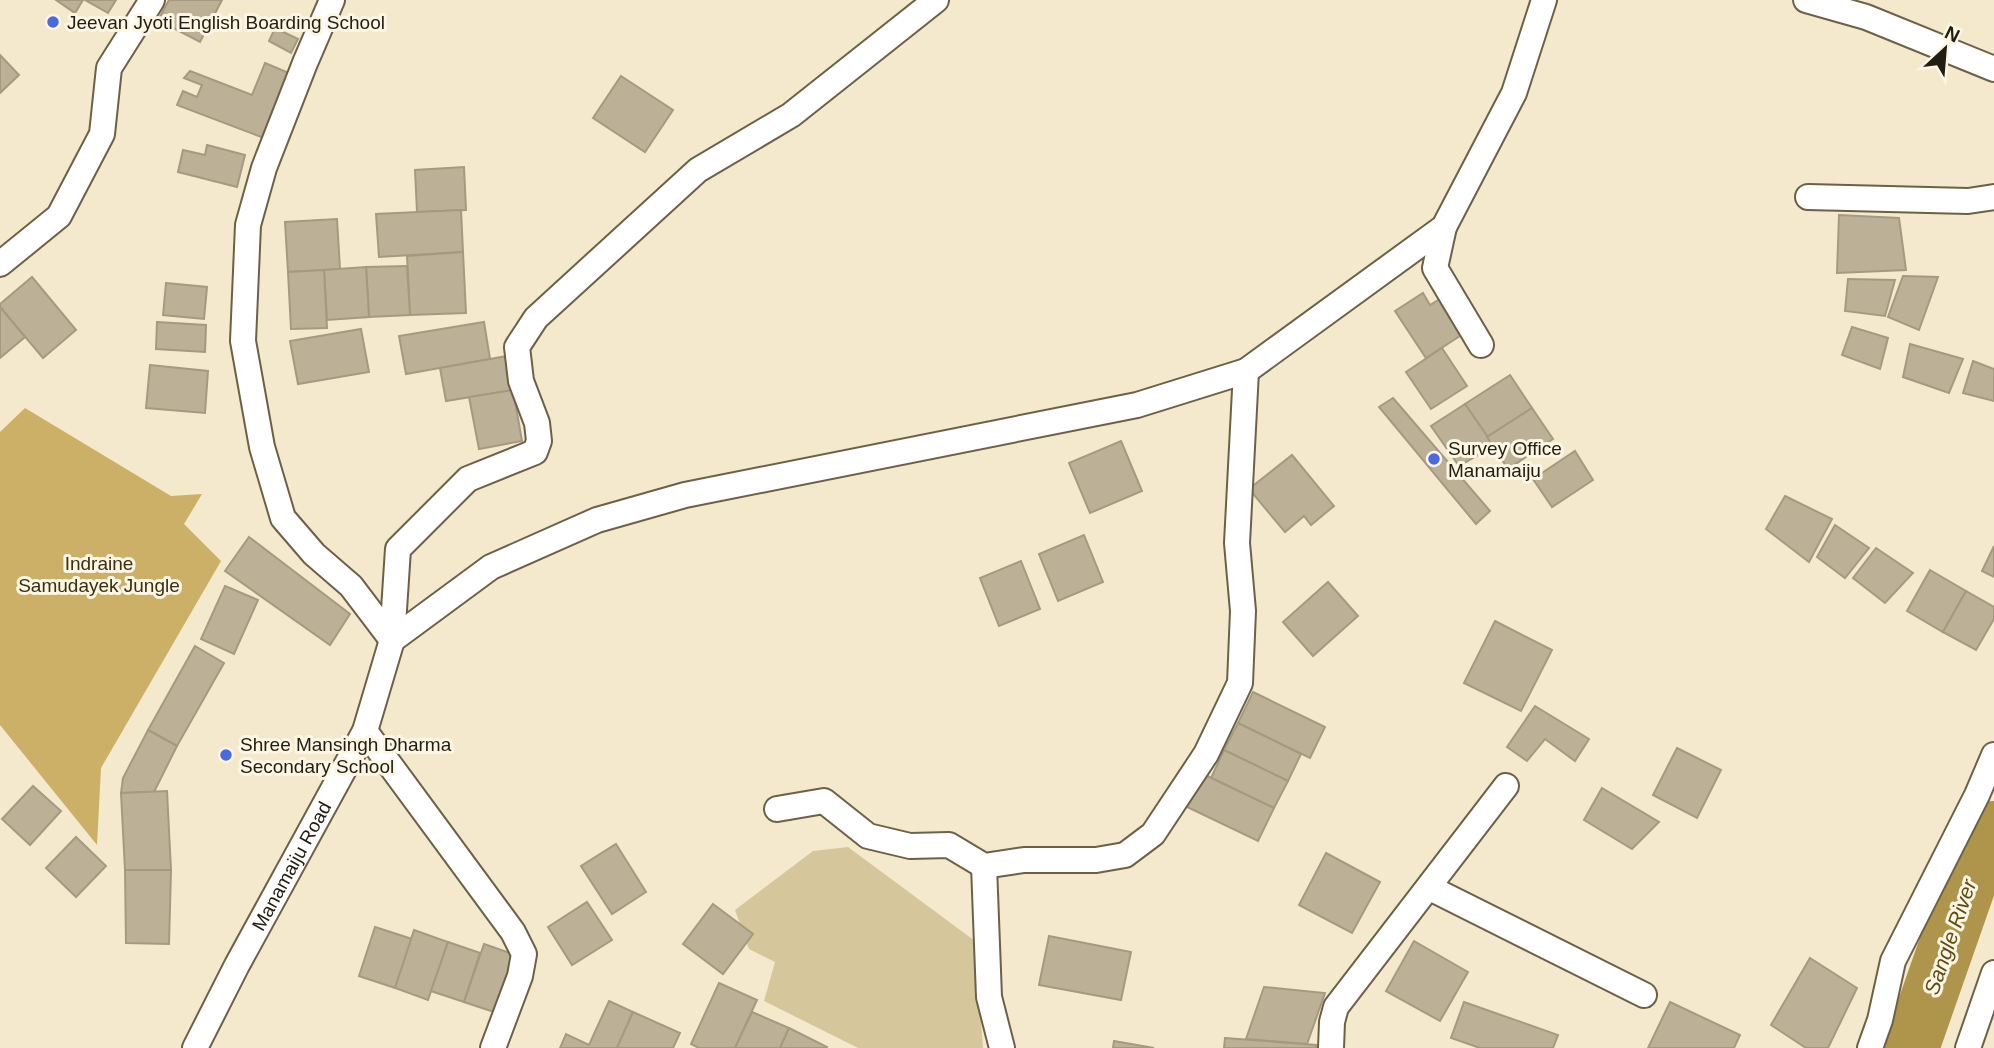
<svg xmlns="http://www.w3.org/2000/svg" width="1994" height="1048" viewBox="0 0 1994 1048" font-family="Arial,sans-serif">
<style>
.green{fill:#d6c69c}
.forest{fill:#ccb068}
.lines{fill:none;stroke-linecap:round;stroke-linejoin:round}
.river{stroke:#af944c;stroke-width:56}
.building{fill:#bcb196;stroke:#a59a7f;stroke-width:2}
.minor-casing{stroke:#6c6148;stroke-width:28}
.minor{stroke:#fff;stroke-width:24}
.poi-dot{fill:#4b6ade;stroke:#fdf6e5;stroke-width:2.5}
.labels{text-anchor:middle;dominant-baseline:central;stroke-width:6;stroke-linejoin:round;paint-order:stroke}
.poi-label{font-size:19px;fill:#211d12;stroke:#fdf6e5;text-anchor:start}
.park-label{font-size:19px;fill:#3b2f0f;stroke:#fdf6e5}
.street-label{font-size:19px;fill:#211d12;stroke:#fdf6e5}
.water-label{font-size:21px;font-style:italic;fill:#5e4b13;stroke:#fdf6e5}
</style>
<rect width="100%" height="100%" fill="#f4e9cc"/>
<path class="green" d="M848,847l127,94 8,107h-125l-94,-47 11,-39 -26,-13 -14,-39 78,-59z"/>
<path class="forest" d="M25,408l146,88 31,-2 -18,30 37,37 -120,207 -4,77 -97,-120v-293z"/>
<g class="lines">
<path class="river" d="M1911,1048l63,-180 20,-39"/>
</g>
<g class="building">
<path d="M56,0h27l-8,13z"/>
<path d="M85,0h31l-8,13z"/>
<path d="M169,0h53l-22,42 -42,-22z"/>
<path d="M275,28l23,11 -7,14 -22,-12z"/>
<path d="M0,55l19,20 -19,18z"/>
<path d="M265,63l24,10 -25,65 -87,-33 6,-14 14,6 5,-12 -18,-7 6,-7 62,24z"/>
<path d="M621,76l52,34 -28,42 -52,-34z"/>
<path d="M207,145l38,10 -8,32 -59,-15 5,-22 22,5z"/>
<path d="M464,167l2,43 -49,2 -2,-42z"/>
<path d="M461,210l2,42 -84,5 -3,-43z"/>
<path d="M1839,215l60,3 7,52 -69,3z"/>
<path d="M337,219l3,50 -52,3 -3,-50z"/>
<path d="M463,252l3,61 -56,2 -3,-59z"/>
<path d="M407,266l3,49 -41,2 -3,-50z"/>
<path d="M366,267l3,50 -42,3 -3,-50z"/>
<path d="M324,270l3,58 -36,1 -3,-57z"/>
<path d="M1903,276l35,1 -19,53 -31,-13z"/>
<path d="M32,277l44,53 -33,28 -43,-51v-3z"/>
<path d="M1848,279l47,1 -10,36 -40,-5z"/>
<path d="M166,283l41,4 -3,32 -41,-4z"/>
<path d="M1423,293l7,12 13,-8 23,35 -40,26 -31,-47z"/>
<path d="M0,307l25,30 -25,21z"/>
<path d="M157,322l49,3 -1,27 -49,-3z"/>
<path d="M484,322l6,37 -84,15 -7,-38z"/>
<path d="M1852,327l36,11 -8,31 -38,-14z"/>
<path d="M361,329l8,43 -71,12 -8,-43z"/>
<path d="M1910,344l53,15 -14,34 -46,-16z"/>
<path d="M1442,348l25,38 -36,23 -25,-37z"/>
<path d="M507,356l6,34 -67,11 -6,-33z"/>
<path d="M1973,361l21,8v32l-31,-8z"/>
<path d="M150,365l58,6 -3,42 -59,-5z"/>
<path d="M1510,375l22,33 -45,29 -22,-33z"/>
<path d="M513,390l9,51 -43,8 -10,-52z"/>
<path d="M1393,398l97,113 -14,13 -97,-117z"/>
<path d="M1465,404l29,42 -35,20 -28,-40z"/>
<path d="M1532,408l21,31 -45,30 -21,-32z"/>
<path d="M1121,441l21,50 -52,22 -21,-50z"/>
<path d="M1575,451l18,29 -41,27 -19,-28z"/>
<path d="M1292,455l42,51 -23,19 -7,-9 -19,16 -36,-43z"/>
<path d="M1785,496l47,23 -23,43 -43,-33z"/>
<path d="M1835,525l34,23 -24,30 -28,-21z"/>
<path d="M1084,535l19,47 -45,19 -19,-47z"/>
<path d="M249,537l101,77 -20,31 -105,-74z"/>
<path d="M1994,546v31l-12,-6z"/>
<path d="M1876,548l37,25 -28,30 -32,-25z"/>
<path d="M1021,561l19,48 -41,17 -19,-48z"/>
<path d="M1930,570l36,21 -23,41 -36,-21z"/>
<path d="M1328,582l30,34 -45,40 -30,-34z"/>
<path d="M225,586l33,14 -24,54 -33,-15z"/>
<path d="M1966,591l28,16v12l-18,31 -33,-18z"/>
<path d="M1495,621l57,29 -31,61 -57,-28z"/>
<path d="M195,646l29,17 -47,83 -29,-16z"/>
<path d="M1253,692l72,35 -15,31 -72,-35z"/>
<path d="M1535,706l54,33 -14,22 -30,-22 -18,22 -20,-14z"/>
<path d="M1238,723l63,31 -13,27 -64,-31z"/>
<path d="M148,730l29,16 -23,46 -33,1 2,-15z"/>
<path d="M1677,748l44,22 -24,48 -44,-23z"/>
<path d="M1224,750l64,31 -14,27 -63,-30z"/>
<path d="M1199,772l75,36 -16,33 -75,-36z"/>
<path d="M33,786l28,25 -31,34 -28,-26z"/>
<path d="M1602,788l57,34 -27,27 -48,-29z"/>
<path d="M167,791l4,79h-46l-4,-77z"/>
<path d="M76,837l30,29 -30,31 -30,-29z"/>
<path d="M616,844l30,48 -34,22 -31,-48z"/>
<path d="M1326,853l54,29 -28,51 -53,-28z"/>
<path d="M125,870h46l-2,74 -43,-1z"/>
<path d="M587,902l25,38 -40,25 -24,-38z"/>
<path d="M713,904l40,30 -30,40 -40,-30z"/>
<path d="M375,927l37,12 -17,49 -36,-12z"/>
<path d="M414,930l34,12 -20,58 -33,-12z"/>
<path d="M1049,936l82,16 -10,48 -82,-15z"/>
<path d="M1414,941l54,31 -28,49 -54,-30z"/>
<path d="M448,942l32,11 -16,49 -33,-11z"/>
<path d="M484,944l32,11 -19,58 -33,-11z"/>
<path d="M1810,958l47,30 -29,60h-22l-35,-23z"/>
<path d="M719,983l38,17 -22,48h-36l-8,-4z"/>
<path d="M1264,987l61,6 -18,51 -61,-5z"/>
<path d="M609,1001l24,11 -16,36h-57l6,-14 23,11z"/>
<path d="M1464,1002l94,33 -5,13h-73l-29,-10z"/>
<path d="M1670,1002l70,33 -6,13h-86z"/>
<path d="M633,1012l47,21 -7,15h-56z"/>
<path d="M752,1012l37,16 -9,20h-45z"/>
<path d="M789,1028l38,19 -1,1h-46z"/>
<path d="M1225,1038l91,7v3h-92z"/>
<path d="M1114,1041l40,7h-41z"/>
</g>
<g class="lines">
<g class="minor-casing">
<g id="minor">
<path d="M332,0l-27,63 -41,105 -16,57 -5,116 19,106 21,71 31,36 37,32 41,54"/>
<path d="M1806,0l60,17 128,52"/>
<path d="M1808,197l160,4 26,-4"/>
<path d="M1444,227l-9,41 46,77"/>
<path d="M0,264l59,-48 43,-82 7,-66 43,-68"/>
<path d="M392,640l99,-73 106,-47 88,-25 452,-90 109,-34 198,-144 70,-134 30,-93"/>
<path d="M365,731l148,201 11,22 -4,22 -27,72"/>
<path d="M777,809l47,-8 44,35 42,10 39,-1 35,21 40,-6h72l29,-5 28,-21 53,-80 34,-71 3,-72 -6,-68 9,-172"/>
<path d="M984,866l5,131 13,51"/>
<path d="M1430,888l214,107"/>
<path id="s1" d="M195,1048l42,-83 128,-234 27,-91 6,-91 70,-70 67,-27 4,-11 -2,-18 -16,-42 -4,-34 19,-29 162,-148 93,-55 145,-115"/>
<path d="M1331,1048l1,-26 4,-15 170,-221"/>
<path d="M1870,1048l10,-28 13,-59 84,-166 17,-40"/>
<path d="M1968,1048l26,-75"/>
</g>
</g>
<use href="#minor" class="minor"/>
</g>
<g class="poi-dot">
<circle cx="53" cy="22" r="7"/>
<circle cx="1434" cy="459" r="7"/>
<circle cx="226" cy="755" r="7"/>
</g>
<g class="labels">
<g class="poi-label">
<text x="67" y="22">Jeevan Jyoti English Boarding School</text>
<text x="1448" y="448">Survey Office<tspan x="1448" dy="22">Manamaiju</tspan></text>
<text x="240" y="744">Shree Mansingh Dharma<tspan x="240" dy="22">Secondary School</tspan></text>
</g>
<g class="park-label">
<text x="99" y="563">Indraine<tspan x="99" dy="22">Samudayek Jungle</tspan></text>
</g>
<g class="street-label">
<text stroke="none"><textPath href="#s1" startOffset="206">Manamaiju Road</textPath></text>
</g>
<g class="water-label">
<text transform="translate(1950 937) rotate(-71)">Sangle River</text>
</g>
</g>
<g transform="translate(1945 49) rotate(26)" stroke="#fdf6e5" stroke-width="5" paint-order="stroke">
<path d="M0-5L12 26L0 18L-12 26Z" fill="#211d12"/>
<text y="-10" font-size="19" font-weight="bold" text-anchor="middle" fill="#211d12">N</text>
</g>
</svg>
